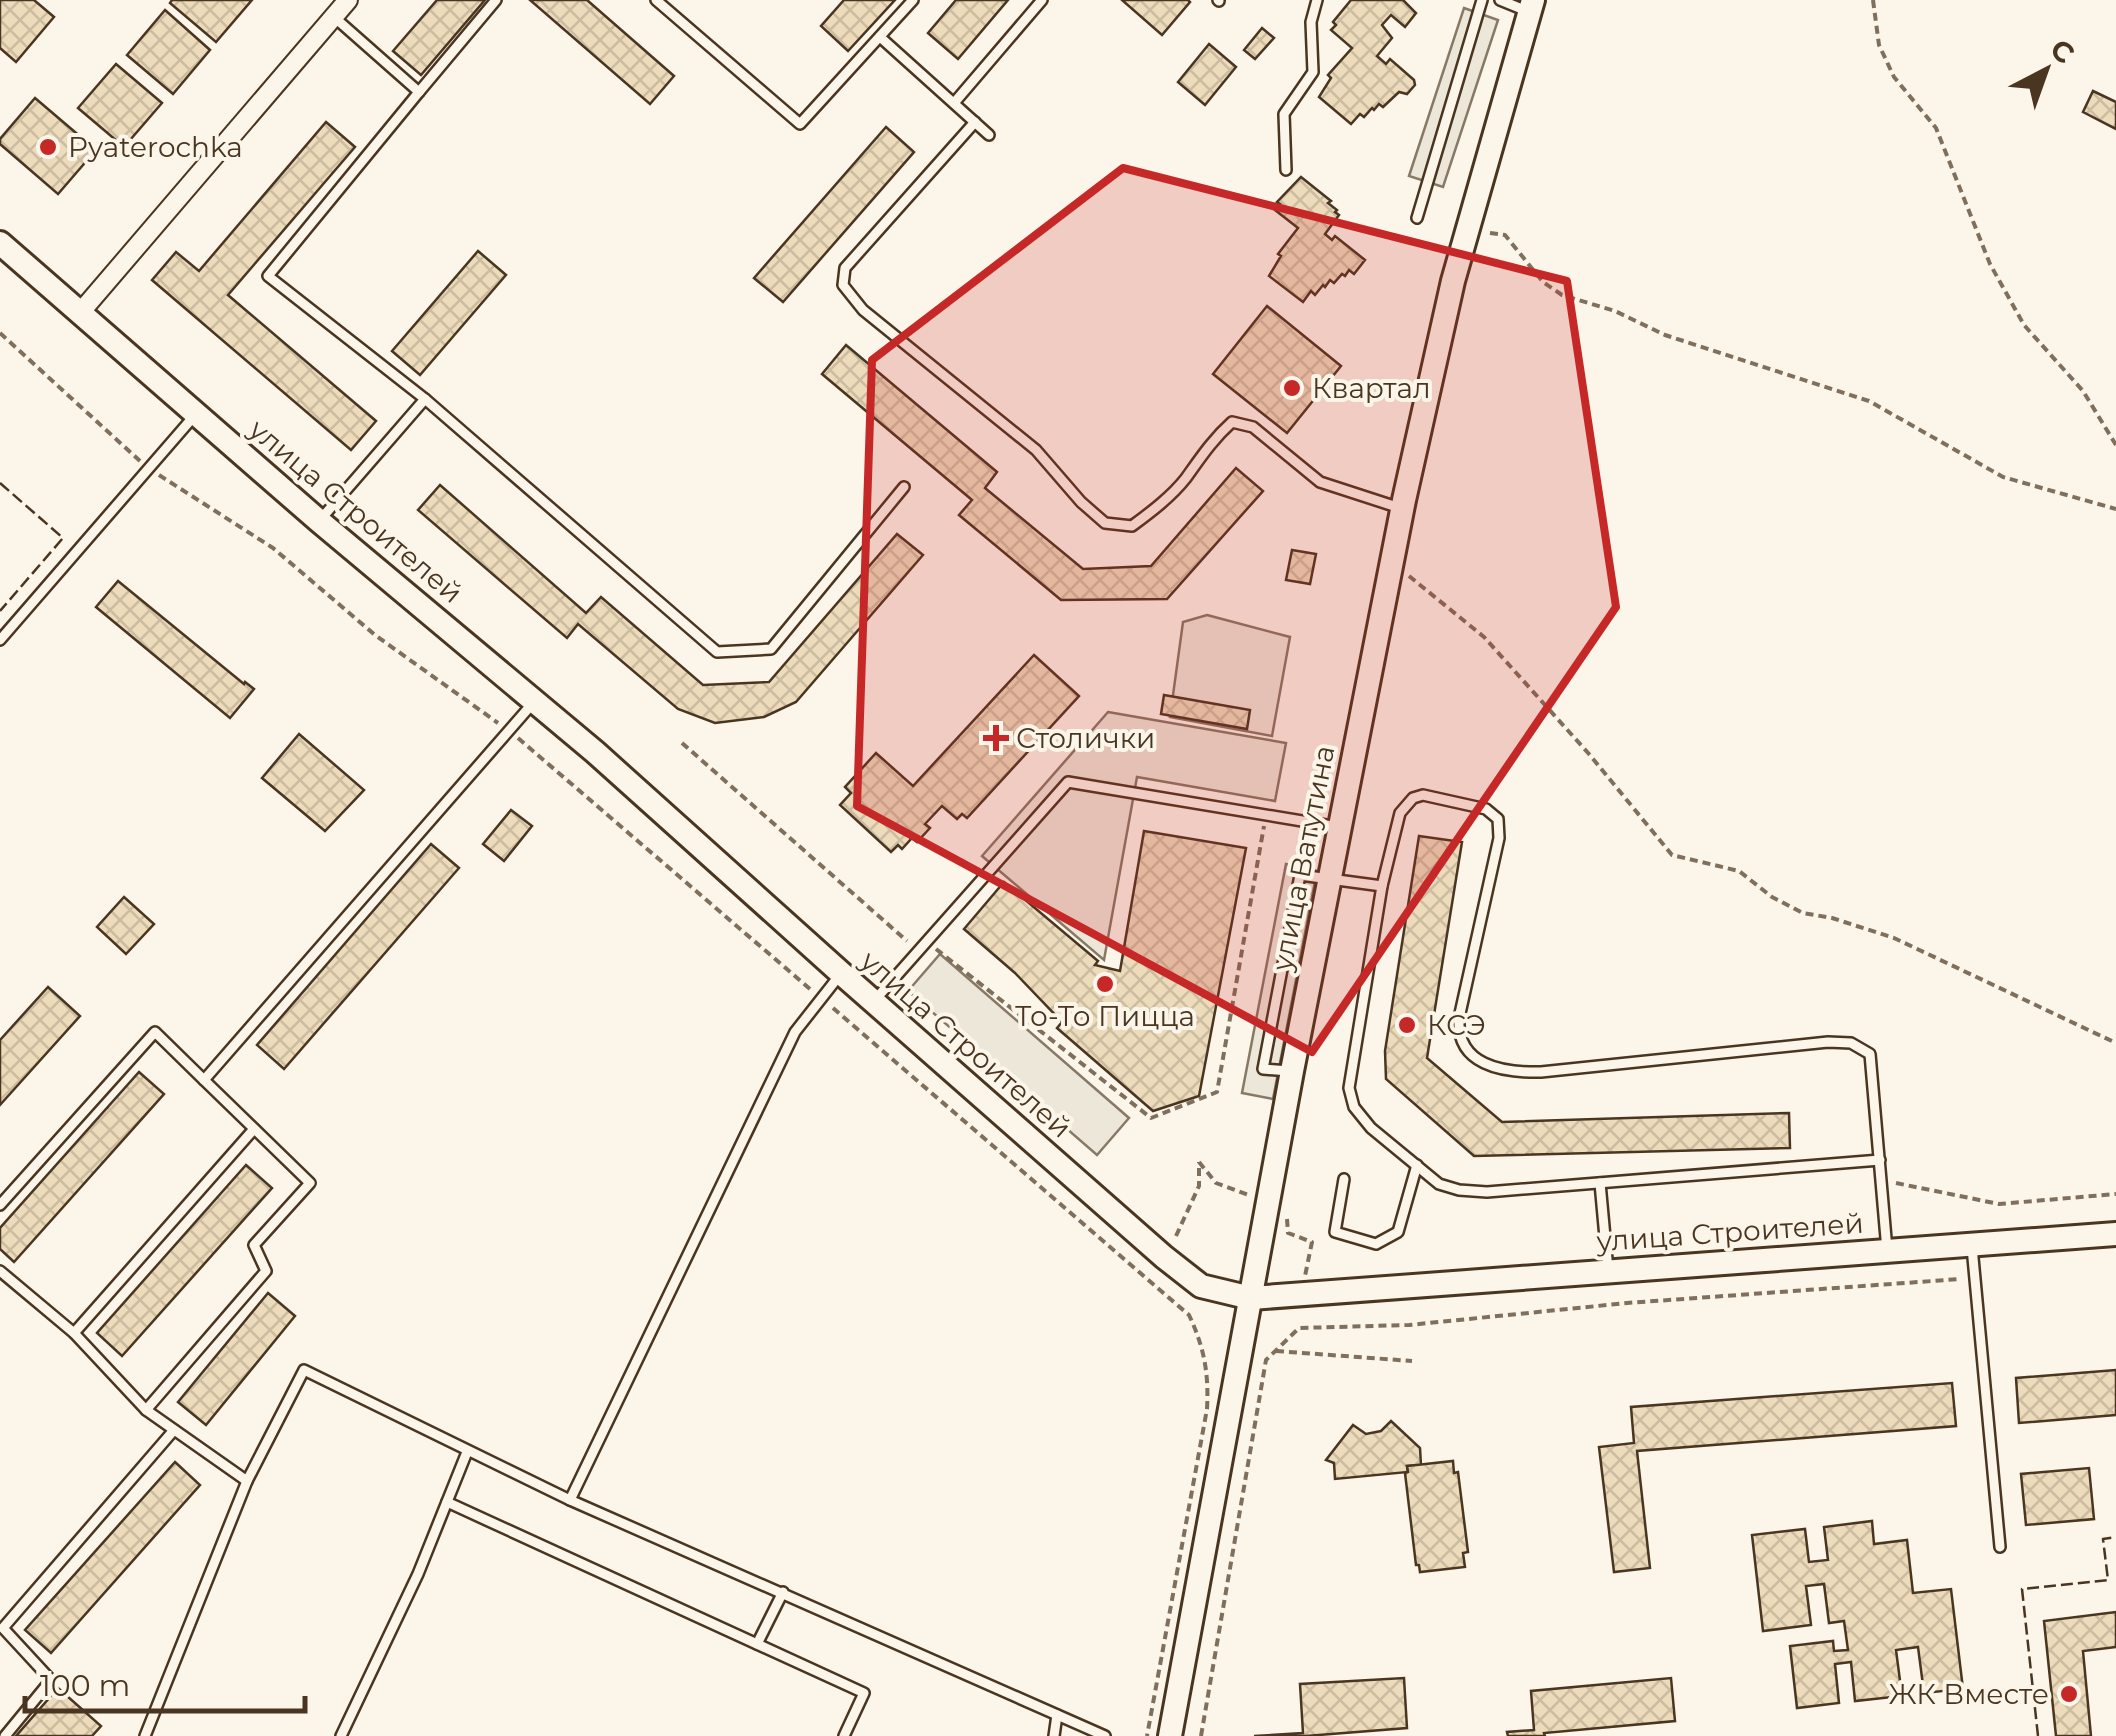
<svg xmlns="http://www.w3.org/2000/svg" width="2116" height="1736" viewBox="0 0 2116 1736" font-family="Montserrat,sans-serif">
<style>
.parking{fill:#ede7d9;stroke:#887966;stroke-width:2.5}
.building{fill:url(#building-cross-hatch);stroke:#4a3520;stroke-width:2.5}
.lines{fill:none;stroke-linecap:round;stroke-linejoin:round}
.lane-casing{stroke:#4a3520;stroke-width:14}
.street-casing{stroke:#4a3520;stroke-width:22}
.secondary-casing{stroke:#4a3520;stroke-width:28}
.path{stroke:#7f6f5c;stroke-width:4;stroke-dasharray:8 5;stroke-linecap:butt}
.lane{stroke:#fbf6e9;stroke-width:9}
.street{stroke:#fbf6e9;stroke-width:18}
.secondary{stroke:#fbf6e9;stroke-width:22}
.fence{stroke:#4a3520;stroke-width:2.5;stroke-dasharray:12 5;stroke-linecap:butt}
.marked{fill:#c62828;fill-opacity:0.2;stroke:#c62828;stroke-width:8;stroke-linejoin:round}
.poi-dot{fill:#c62828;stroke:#fbf6e9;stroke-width:4}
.labels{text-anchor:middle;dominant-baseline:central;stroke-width:8;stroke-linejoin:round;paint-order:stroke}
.poi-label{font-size:28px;fill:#4a3520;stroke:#fbf6e9;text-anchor:start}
.street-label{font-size:28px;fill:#4a3520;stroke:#fbf6e9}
</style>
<defs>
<pattern id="building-cross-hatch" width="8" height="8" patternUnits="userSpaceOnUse" patternTransform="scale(2.5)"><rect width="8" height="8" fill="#ecdcbc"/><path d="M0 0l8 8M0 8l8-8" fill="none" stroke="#ccbda1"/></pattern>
</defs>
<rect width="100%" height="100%" fill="#fbf6e9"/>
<g class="parking">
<path d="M1464,8l34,12 -55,167 -34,-11z"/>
<path d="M1207,615l83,22 -18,99 -102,-19 13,-95z"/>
<path d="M1108,712l178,31 -11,58 -138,-24 -33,183 -122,-104z"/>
<path d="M1286,864l31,7 -44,228 -31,-6z"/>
<path d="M940,954l189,164 -32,37 -189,-164z"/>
</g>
<g class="building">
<path d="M0,0h34l20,17 -38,45 -16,-14z"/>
<path d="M172,0h80l-36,42 -46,-39z"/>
<path d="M437,0h48l-64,75 -28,-24z"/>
<path d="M530,0h57l87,76 -24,28z"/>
<path d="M844,0h51l-47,51 -27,-25z"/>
<path d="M956,0h52l-50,59 -30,-26z"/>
<path d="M1122,0h66l2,2 -28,33z"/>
<path d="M1351,0h52l13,13 -11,14 -14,-12 -9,10 10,13 -15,18 9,8 4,-5 24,21 1,5 -8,9 -8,-2 -16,15 -4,-3 -5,6 -2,-2 -8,9 -4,-3 -9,10 -32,-27 12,-19 -3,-3 24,-27 -21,-18 5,-5 -3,-3z"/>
<path d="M165,10l45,40 -37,44 -46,-39z"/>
<path d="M1262,28l12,10 -19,21 -11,-9z"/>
<path d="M1209,44l27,23 -31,38 -27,-23z"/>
<path d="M116,64l46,39 -38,44 -46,-39z"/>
<path d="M2093,91l23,11v27l-33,-17z"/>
<path d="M35,98l61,52 -38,44 -58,-50v-5z"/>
<path d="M326,122l29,25 -127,148 148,126 -25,29 -199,-170 24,-28 23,19z"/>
<path d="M886,127l28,25 -131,150 -29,-24z"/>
<path d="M1301,177l30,24 -3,2 9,7 -2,2 4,3 -14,19 7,6 3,-4 30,24 -11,14 -5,-4 -4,6 -3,-2 -8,9 -4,-3 -5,7 -2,-2 -8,10 -4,-4 -8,11 -34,-26 12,-20 -3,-2 20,-26 -23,-18 5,-6 -3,-2z"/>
<path d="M478,251l28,24 -86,100 -28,-24z"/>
<path d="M1267,306l74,60 -54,67 -74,-59z"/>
<path d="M846,345l151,127 -12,16 98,81 68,-3 85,-98 27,23 -96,108 -106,1 -102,-85 13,-15 -150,-126z"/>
<path d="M440,485l146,128 15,-16 102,88 66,-3 128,-148 26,21 -127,147 -32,15 -49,6 -37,-14 -100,-85 -11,14 -149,-128z"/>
<path d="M1292,550l24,4 -6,30 -24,-4z"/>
<path d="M118,581l126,103 1,-2 9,7 -24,29 -134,-111z"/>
<path d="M1034,655l45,41 -112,122 -5,-4 -5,5 -15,-13 -17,18 5,4 -13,14 -5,-4 -10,11 -4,-4 -7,7 -51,-47 11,-12 -6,-6 31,-34 37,33z"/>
<path d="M1164,695l86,15 -3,19 -86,-15z"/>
<path d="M299,734l65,56 -39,41 -63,-53z"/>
<path d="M511,810l21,16 -28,35 -21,-17z"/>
<path d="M1144,831l102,17 -47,248 -46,15 -96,-83 5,-6 -47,-49 -51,-44 40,-47 94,79 -3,4 25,6z"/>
<path d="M1419,836l43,6 -35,216 75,64 287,-9 1,35 -316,8 -88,-77 -1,-28z"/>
<path d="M431,844l28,24 -175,201 -27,-24z"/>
<path d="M124,897l30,27 -28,30 -29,-27z"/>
<path d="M48,987l32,29 -80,89v-65z"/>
<path d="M139,1072l25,22 -150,168 -14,-13v-21z"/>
<path d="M246,1165l26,23 -150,168 -25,-23z"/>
<path d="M268,1293l27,23 -89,109 -28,-23z"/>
<path d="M2116,1370v45l-97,8 -3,-45z"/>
<path d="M1952,1383l4,43 -319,25 13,117 -36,4 -15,-125 35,-4 -3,-36z"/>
<path d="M1391,1421l29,27 1,17 -14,1 1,6 -73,7 -1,-16 -8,-3 27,-35 13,9 15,-3z"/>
<path d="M1453,1461l1,12 4,-1 10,80 -5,1 2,14 -45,5 -1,-7h-3l-11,-92 3,-1 -1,-6z"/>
<path d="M175,1462l25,23 -149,168 -26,-23z"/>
<path d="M2089,1468l5,51 -68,6 -5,-51z"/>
<path d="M1872,1521l2,23 33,-4 6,53 38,-4 12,100 -39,4 -6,-46 -22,3 6,46 -47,5 -4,-39 -16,2 4,39 -42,5 -7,-62 43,-5 1,10 14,-1 -4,-29 -15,2 -5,-39 -18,2 5,39 -48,6 -11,-96 53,-6 4,33 19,-2 -4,-33z"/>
<path d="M2116,1612v35l-33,4 8,85h-35l-12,-115z"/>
<path d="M1404,1678l3,50 -101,8h-52l49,-3 -3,-49z"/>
<path d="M1671,1678l4,43 -131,12 1,3h-37l-1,-4 27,-2 -3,-39z"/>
<path d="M58,1688l43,38 -9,10h-76z"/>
</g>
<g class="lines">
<g class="lane-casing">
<g id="lane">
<path d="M656,0l144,124 113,-124"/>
<path d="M1218,0l1,1"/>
<path d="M1500,0l27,11"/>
<path d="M880,37l109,98"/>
<path d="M419,92l77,-92"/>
<path d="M954,103l88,-103"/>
<path d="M975,122l-130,146 -2,17 20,25 173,140 45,52 24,21 27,3c19,-14 39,-29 54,-48 15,-21 27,-39 46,-56l21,5 67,55 80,26"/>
<path d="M1286,170l-2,-56 29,-42 -2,-50 6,-22"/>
<path d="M1417,218l65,-218"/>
<path d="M425,399l292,253 54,-3 133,-162"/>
<path d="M320,520l105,-121 -157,-123 151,-184 -85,-75"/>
<path d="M0,640l195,-225"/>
<path d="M874,1001l194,-219 270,45"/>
<path d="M1289,1071l-26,-2 37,-194 82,11"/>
<path d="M1880,1160l-393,32 -28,-2 -20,-6 -68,-56 -17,-21 -5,-19 33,-202 18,-73 13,-15 10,-3 63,14 12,10 1,19 -40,180c-3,47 43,55 82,54l287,-30 23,1 19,11 17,196"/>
<path d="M1344,1179l-9,53 41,12 22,-12 19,-67"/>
<path d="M1600,1183l8,87"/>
<path d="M0,1205l155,-173 49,48 329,-377"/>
<path d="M1972,1247l28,300"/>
<path d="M0,1271l74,62 72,77 101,71 57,-111 266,130 535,236"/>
<path d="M74,1333l180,-204"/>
<path d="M146,1410l120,-139 -12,-26 56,-62 -106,-103"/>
<path d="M570,1500l225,-468 44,-56"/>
<path d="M447,1502l417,191 -20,43"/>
<path d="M757,1644l26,-52"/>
<path d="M5,1736l46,-56 -48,-52 171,-198"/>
<path d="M145,1736l102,-255"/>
<path d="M341,1736l77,-162 49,-122"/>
<path d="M1054,1736l3,-21"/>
</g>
</g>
<g class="street-casing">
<path id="street" d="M79,314l269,-314"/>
</g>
<g class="secondary-casing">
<g id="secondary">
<path d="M0,243l319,278 276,231 246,221 323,284 37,29 50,12 865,-64"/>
<path d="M1170,1736l122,-665 112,-571 49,-219 80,-281"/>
</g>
</g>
<g class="path">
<path d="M1873,0l6,45 15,32 42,51 54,136 34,61 59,66 33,54"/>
<path d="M1490,233l15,2 38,47 19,13 53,16 50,24 204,66 134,76 113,32"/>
<path d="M0,333l140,128"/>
<path d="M159,475l114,73 102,87 123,88"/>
<path d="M1409,576l75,61 105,117 83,101 67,16 33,26 31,16 29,5 62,20 222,105"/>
<path d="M518,738l292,251"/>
<path d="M682,743l225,198"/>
<path d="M936,949l215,169 66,-26 47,-266"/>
<path d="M833,1008l356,307c15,32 20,58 18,94l-60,327"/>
<path d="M1199,1162l17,21 35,13"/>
<path d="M1896,1183l103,21 117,-10"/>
<path d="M1287,1219l1,14 24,9 -7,34"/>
<path d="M1176,1236l23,-50v-24"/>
<path d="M1276,1351l136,10"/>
<path d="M1201,1736l65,-376 33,-32 110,-3 218,-22 333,-24"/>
</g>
<use href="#lane" class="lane"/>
<use href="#street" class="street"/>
<use href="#secondary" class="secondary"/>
<g class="fence">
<path d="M0,483l63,55 -63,73"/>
<path d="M2038,1736l-16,-147 86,-9 -5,-41 13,-2"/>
</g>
</g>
<path class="marked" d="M1123,168l444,113 49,326 -304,445 -455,-246 15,-446z"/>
<g class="poi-dot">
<circle cx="48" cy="147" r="10"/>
<circle cx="1292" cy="388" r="10"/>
<path d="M991 723h10v10h10v10h-10v10h-10v-10h-10v-10h10z"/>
<circle cx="1105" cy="984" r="10"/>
<circle cx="1407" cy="1025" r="10"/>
<circle cx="2069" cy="1694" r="10"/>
</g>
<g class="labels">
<g class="poi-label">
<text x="68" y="147">Pyaterochka</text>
<text x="1312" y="388">Квартал</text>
<text x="1016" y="738">Столички</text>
<text x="1105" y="1016" text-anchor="middle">То-То Пицца</text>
<text x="1427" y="1025">КСЭ</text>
<text x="2049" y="1694" text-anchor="end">ЖК Вместе</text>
</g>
<g class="street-label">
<text transform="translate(356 511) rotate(40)">улица Строителей</text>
<text transform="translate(1303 858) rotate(-79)">улица Ватутина</text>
<text transform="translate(966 1044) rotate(41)">улица Строителей</text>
<text transform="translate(1730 1232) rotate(-4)">улица Строителей</text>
</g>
</g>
<g transform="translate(2046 70) rotate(41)" stroke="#fbf6e9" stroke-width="8" paint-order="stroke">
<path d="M0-8L18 38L0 25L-18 38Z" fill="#4a3520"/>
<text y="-15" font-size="28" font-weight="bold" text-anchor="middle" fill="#4a3520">С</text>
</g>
<path d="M25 1696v15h280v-15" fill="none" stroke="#4a3520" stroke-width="5"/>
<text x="40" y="1696" font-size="30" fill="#4a3520" stroke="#fbf6e9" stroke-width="8" paint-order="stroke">100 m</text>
</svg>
